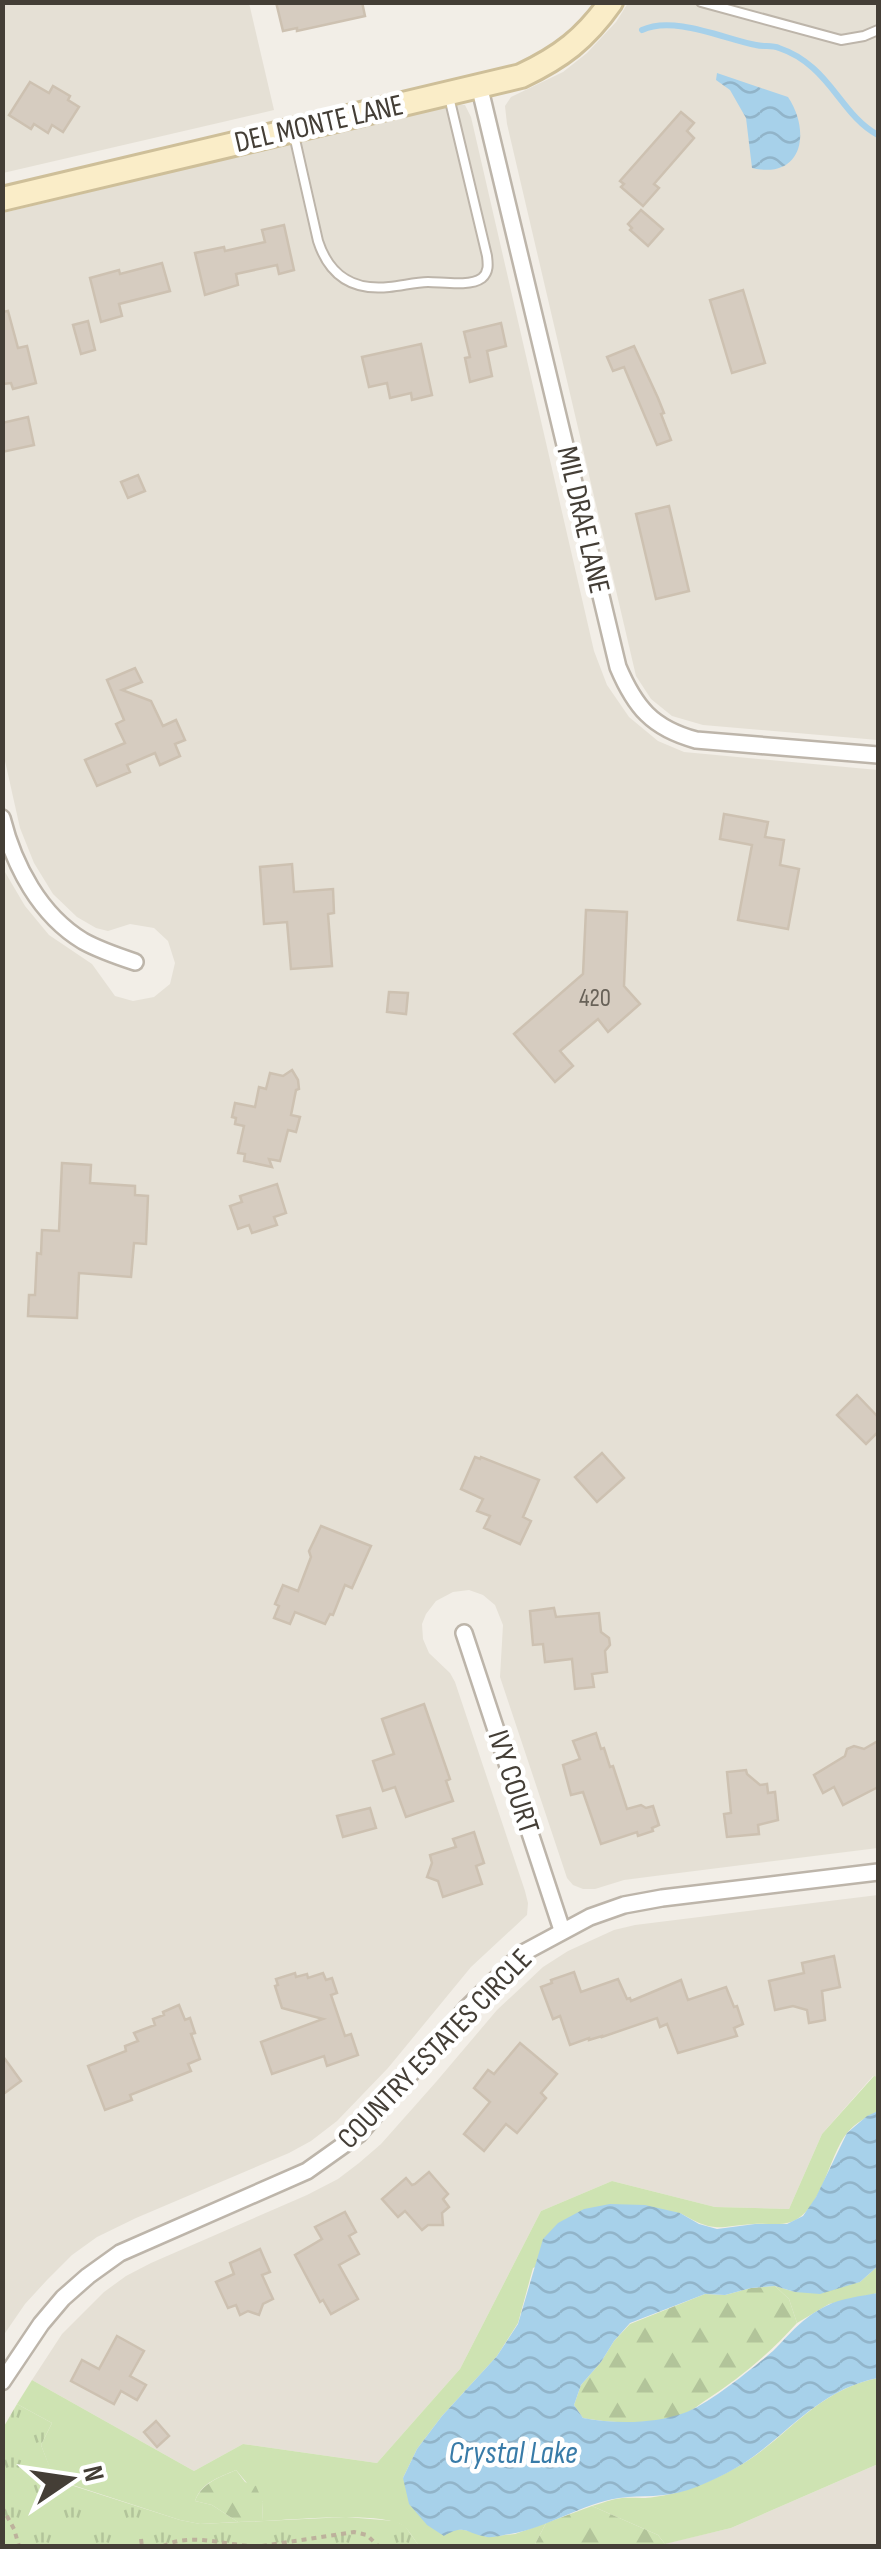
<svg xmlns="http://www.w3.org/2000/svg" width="881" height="2549" viewBox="0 0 881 2549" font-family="'Sofia Sans Condensed',sans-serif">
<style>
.residential{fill:#e5e0d5}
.grass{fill:#cee3b2}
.forest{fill:url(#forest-firs)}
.park{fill:url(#park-tufts)}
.water{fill:url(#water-waves)}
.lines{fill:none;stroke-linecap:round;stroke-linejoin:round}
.stream{stroke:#a7d1ea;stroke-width:6}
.building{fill:#d6ccc0;stroke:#cdc1b1;stroke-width:2.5}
.lane-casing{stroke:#bdb5aa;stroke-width:12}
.street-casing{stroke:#bdb5aa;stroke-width:20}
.secondary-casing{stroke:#cebf99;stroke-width:28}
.path{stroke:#bdb19c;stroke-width:4;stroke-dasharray:5 5;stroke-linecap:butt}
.lane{stroke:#fff;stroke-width:8}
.street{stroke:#fff;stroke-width:15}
.secondary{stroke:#faedc8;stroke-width:22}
.labels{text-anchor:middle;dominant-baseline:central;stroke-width:9;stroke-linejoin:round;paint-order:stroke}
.number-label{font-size:25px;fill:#686258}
.street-label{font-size:30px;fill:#443e36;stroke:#fff}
.water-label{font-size:32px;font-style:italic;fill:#387ba8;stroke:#fff}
</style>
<defs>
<pattern id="forest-firs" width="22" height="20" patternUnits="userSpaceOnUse" patternTransform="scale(2.5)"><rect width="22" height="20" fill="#cee3b2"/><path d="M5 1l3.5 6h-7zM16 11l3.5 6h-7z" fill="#b2c49a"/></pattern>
<pattern id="park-tufts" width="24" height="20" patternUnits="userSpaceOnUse" patternTransform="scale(2.5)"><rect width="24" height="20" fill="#cee3b2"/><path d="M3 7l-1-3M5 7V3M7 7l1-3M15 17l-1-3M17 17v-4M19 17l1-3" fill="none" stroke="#b2c49a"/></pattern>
<pattern id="water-waves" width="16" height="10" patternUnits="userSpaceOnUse" patternTransform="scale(2.5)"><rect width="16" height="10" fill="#a7d1ea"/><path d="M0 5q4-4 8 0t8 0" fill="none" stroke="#91b4c9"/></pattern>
</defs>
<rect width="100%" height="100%" fill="#f2eee7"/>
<g class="residential">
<path d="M2,3h247l25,107 -271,63z"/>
<path d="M628,3h250v737l-175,-15 -31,-9 -21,-17 -15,-23 -129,-552 -2,-18 6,-9 52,-25 24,-19 29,-31z"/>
<path d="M454,104l11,1 6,12 123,534 13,34 22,32 29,24 26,11 194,18v1078l-223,28 -31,4 -29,9h-12l-10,-4 -6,-7 -67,-201 3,-52 -8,-20 -12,-10 -14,-5 -16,2 -17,9 -10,13 -4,10 1,15 6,14 21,20 5,9 70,209 3,12 -1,12 -56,52 -83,101 -51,53 -26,20 -22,12 -153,65 -39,19 -25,18 -25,25 -22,24 -22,32 -1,-1469 23,39 24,29 43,29 23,32 18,5 21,-4 16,-13 5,-21 -7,-22 -14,-13 -24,-4 -22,7 -12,-3 -19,-11 -24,-23 -19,-31 -14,-35 -17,-76v-539z"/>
<path d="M878,1895v182l-5,-1 -51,58 -33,75 -74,-2 -103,-26 -71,30 -81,158 -83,94 -134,-19 -49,27 -162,-91 30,-46 42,-42 22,-16 25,-13 156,-68 31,-16 21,-16 22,-19 55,-62 61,-72 46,-43 25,-16 46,-21 21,-5z"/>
<path d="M878,2464v82h-223l76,-18z"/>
</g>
<g class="grass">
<path d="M874,2076l4,1v34c-10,5 -23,12 -31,22 -19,24 -25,78 -56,89 -12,4 -25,1 -38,2 -37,3 -38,9 -73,-11l-147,55 -15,55 -21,33 -55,60 -25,33 -14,29 52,51 17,2 15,6 28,-3 31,-11 -12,23h-115c-4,-5 -9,-14 -14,-19 -19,-17 -116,-7 -143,-6l1,-19 -27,-32c-18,8 -34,12 -41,31l17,4 26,17 -38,2 -20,-4 -126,-41 -13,-34 11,-22 -35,-19 15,-24 162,91 49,-27 134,19 83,-94 81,-158 71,-30 103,26 74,2 33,-75z"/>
<path d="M878,2266v27l-49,11 -32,19 -8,-24 -14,-13 20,6 65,-10z"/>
<path d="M878,2378v86l-147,64 -66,16 -7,-9 -66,-29c10,-3 20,-7 30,-8 11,-1 21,1 32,-1 26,-3 50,-13 74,-25 57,-28 82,-80 150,-94z"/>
</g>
<g class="forest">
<path d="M775,2286l14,13 8,24c-27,30 -57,55 -91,77 -6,4 -13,10 -20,13 -30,12 -71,11 -103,5l-9,-13 7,-20 20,-23 13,-21 16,-17 75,-30 20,1 26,-7z"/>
<path d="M236,2470l9,12 11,4 7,16 -1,19 -24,1 -26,-17 -17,-4c7,-18 23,-23 41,-31z"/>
<path d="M592,2506l66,29 7,9 -10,2h-121l12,-23z"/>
</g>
<path class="park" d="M17,2404l35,19 -11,22 14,35 125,40 20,4 146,-7 49,4 10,5 14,20h-416v-118z"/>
<g class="water">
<path d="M717,73l71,24c23,34 15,83 -36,71l-6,-50 -16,-28 -14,-10z"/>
<path d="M878,2111v155l-18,16 -40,12 -25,-2 -20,-6 -24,2 -26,7 -20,-1 -75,29 -16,18 -13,21 -20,23 -7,20 9,13c32,6 70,6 101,-5 24,-8 69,-45 89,-62 18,-18 29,-33 53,-45 15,-8 36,-10 52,-13v85c-50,10 -77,41 -116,72 -21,17 -48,31 -74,40 -25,8 -45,5 -69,8 -38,6 -72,30 -109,36 -7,1 -17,4 -23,3 -21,-3 -21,-14 -43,-1l-17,-11 -18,-21 -6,-26 14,-29 25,-33 55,-60 21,-32 25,-85 15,-16 26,-14 26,-5 35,1 35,8 19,11 18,5 38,-5h32l16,-8 13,-19 31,-64 20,-17z"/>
</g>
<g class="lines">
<path class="stream" d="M642,30c31,-15 83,9 114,15 8,2 16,0 23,3 12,4 25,12 34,20 24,21 37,52 65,67"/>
</g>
<g class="building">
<path d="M276,2h86l3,14 -68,15v-3l-14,3z"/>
<path d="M30,82l19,11 4,-7 17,10 -2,4 11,7 -16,25 -11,-7 -4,8 -14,-9 -3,5 -22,-14z"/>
<path d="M681,112l13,11 -7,8 7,7 -40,46 5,4 -16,18 -22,-19 3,-3 -4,-3z"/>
<path d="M641,210l22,19 -15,17 -18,-16 2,-2 -4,-4z"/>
<path d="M284,225l10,45 -15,4 -2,-9 -41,9 2,11 -33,10 -10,-42 29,-6 1,4 40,-9 -3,-12z"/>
<path d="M162,263l8,28 -51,13 3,12 -21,6 -11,-44 29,-8 1,4z"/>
<path d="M743,290l22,73 -33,10 -22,-73z"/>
<path d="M8,311l10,37 9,-2 9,37 -23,6 -2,-6 -9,1v-72z"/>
<path d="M88,321l7,29 -14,4 -8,-29z"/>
<path d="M501,323l5,23 -19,5 5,25 -22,6 -5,-24 5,-1 -6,-25z"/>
<path d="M421,344l11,51 -20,5 -1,-7 -21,5 -3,-15 -18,4 -7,-30z"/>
<path d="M634,346l24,52 6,15 -3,1 10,26 -14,5 -33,-78 -11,4 -6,-14z"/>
<path d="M28,417l6,28 -32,7v-29z"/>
<path d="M138,475l7,16 -17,7 -7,-16z"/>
<path d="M669,506l20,85 -33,8 -20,-85z"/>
<path d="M135,668l7,14 -20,8 29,11 12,25 13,-6 9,20 -10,4 5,12 -20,9 -5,-12 -28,12 3,7 -33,14 -12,-26 40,-17 -9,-19 8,-4 -17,-40z"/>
<path d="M724,814l44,8 -3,15 19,3 -4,25 19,4 -11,60 -50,-9 14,-75 -32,-6z"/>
<path d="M292,864l2,28 39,-3 1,24 -6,1 4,52 -41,3 -4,-47 -23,2 -4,-57z"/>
<path d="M586,910l41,2 -3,74 16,18 -32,28 -10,-13 -38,32 13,15 -18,16 -41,-48 69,-60z"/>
<path d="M389,992l19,1 -2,21 -19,-2z"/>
<path d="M292,1070l6,10 1,9 -3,1 -5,25 9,2 -4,15 -8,-2 -8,31 -11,-2 3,8 -28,-6 1,-7 -7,-1 6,-27 -9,-2 1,-6 -4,-1 3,-14 20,4 4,-20 7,2 4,-16 13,3z"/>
<path d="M62,1163l29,2 -1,18 45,3v9l13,1 -2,48 -12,-1 -3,34 -52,-4 -2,45 -49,-2 1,-21h6l2,-42 4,1 1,-24 17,1z"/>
<path d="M277,1184l9,29 -12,4 3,8 -25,8 -3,-8 -11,4 -8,-23 12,-4 -2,-6z"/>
<path d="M857,1395l21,22v15l-12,12 -29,-29z"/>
<path d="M602,1453l22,25 -27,24 -22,-25z"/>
<path d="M475,1457l5,2 1,-2 58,23 -16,37 8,4 -11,23 -36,-16 6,-12 -13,-5 6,-12 -22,-10z"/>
<path d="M321,1526l50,20 -19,42 -7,-3 -12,30 -3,-1 -5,10 -30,-12 -5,12 -16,-6 5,-12 -4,-2 8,-19 15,6 13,-34 -2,-6z"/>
<path d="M554,1608l2,9 43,-4 2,19 8,6 1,7 -5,6 2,21 -15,2 2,13 -19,2 -3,-30 -27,3 -2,-18 -10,1 -3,-34z"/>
<path d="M424,1704l26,75 -4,2 7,20 -47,16 -11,-30 -12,4 -10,-30 21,-7 -12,-35z"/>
<path d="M596,1733l5,16 3,-1 6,19 3,-1 14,43 14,-4 5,3 7,-2 6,19 -7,3 1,3 -15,5 -1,-4 -36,12 -18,-52 -12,3 -8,-30 17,-6 -7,-18z"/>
<path d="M878,1741v46l-35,18 -9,-18 -11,6 -9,-18 31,-19 2,-7 7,-3 10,3z"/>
<path d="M746,1770l1,4 13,11 7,-1 1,9 7,-1 3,28 -20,5 1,9 -32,3 -3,-23 7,-1 -4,-41z"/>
<path d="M370,1808l6,20 -33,9 -6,-21z"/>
<path d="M474,1832l10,31 -8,3 6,18 -39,13 -5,-16 -11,-4 5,-14 -2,-8 26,-8 -3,-8z"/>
<path d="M834,1956l6,31 -18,4 3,29 -16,3 -2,-13 -14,-4 -18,4 -6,-29 35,-8 -2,-10z"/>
<path d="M574,1972l7,20 37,-13 9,20 3,-1 1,3 50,-21 7,20 38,-13 8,20 3,-1 6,18 -9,4 3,8 -59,17 -11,-29 -7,3 -3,-9 -55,19v-1l-13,4v-2l-19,7 -10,-29 -7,3 -12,-32 11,-4 -1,-3z"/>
<path d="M295,1973l1,4 11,-3 1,4 15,-5 3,7 6,-2 5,15 -6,2 14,41 6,-2 7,21 -31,11 -3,-10 -52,18 -11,-32 62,-23 -41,-11 -7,-22 3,-1 -2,-6z"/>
<path d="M179,2005l6,15 5,-2 5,15 -4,1 9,25 -12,5 3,7 -61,24 2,5 -27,10 -17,-44 38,-15 -1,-5 13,-5 -4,-8 21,-8 -2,-6 11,-4 -1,-3z"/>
<path d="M520,2043l37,31 -16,19 5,5 -29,35 -11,-9 -22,27 -20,-17 26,-32 -16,-14 14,-18 6,4z"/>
<path d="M2,2055l19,26 -19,14z"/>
<path d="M429,2172l19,22 -5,5 6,8 -7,6 1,12h-15l-6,5 -17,-19 -7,6 -16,-18 24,-21 6,7 3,-1z"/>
<path d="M345,2212l11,20 -7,4 10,18 -20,11 19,34 -27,15 -8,-14 -3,2 -25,-47 27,-16 -7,-12z"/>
<path d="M260,2249l10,23 -8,3 11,24 -10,5 -4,11 -11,-4 -8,4 -4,-10 -8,3 -12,-26 18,-8 -4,-11z"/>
<path d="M117,2336l27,15 -14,25 16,9 -9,15 -16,-9 -7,13 -43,-23 11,-21 17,9z"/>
<path d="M156,2421l13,15 -12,11 -13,-15z"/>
</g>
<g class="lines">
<g class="lane-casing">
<g id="lane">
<path d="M701,2l140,38 23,-4 14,-6"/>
<path d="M294,135l24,106c11,34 34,50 71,46 13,-1 26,-5 39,-5 14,0 42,5 54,-4 7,-6 6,-14 5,-22l-38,-159"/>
</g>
</g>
<g class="street-casing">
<g id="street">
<path d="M479,85l139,582c17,40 34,61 78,73l182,15"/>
<path d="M2,818c12,48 38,97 81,123 16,9 34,15 52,21"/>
<path d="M464,1633l98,297"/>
<path d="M2,2382l39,-58 22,-26 25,-22 32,-23 187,-82 52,-37 107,-125 57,-56 67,-36 34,-12 38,-7 216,-26"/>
</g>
</g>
<g class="secondary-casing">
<path id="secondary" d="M2,199l519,-123c40,-19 64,-37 90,-74"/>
</g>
<g class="path">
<path d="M2,2507l12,22 5,17"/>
<path d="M141,2539l1,7"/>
<path d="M163,2546c28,-13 58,-2 87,0"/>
<path d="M262,2546l92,-14 13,3 11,11"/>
</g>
<use href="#lane" class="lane"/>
<use href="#street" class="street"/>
<use href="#secondary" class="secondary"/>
</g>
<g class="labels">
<g class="number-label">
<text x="595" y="998">420</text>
</g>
<g class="street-label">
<text transform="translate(319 124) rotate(-13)">DEL MONTE LANE</text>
<text transform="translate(583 520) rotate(77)">MIL DRAE LANE</text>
<text transform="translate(513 1782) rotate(72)">IVY COURT</text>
<text transform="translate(435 2049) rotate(-46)">COUNTRY ESTATES CIRCLE</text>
</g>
<g class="water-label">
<text x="513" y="2453">Crystal Lake</text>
</g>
</g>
<rect width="881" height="2549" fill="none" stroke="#443e36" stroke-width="10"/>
<g transform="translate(70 2479) rotate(77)" stroke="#ffffff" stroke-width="8" paint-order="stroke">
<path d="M0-8L18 38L0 25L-18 38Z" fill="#443e36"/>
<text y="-15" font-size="28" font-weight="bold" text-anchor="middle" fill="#443e36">N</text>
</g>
</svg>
